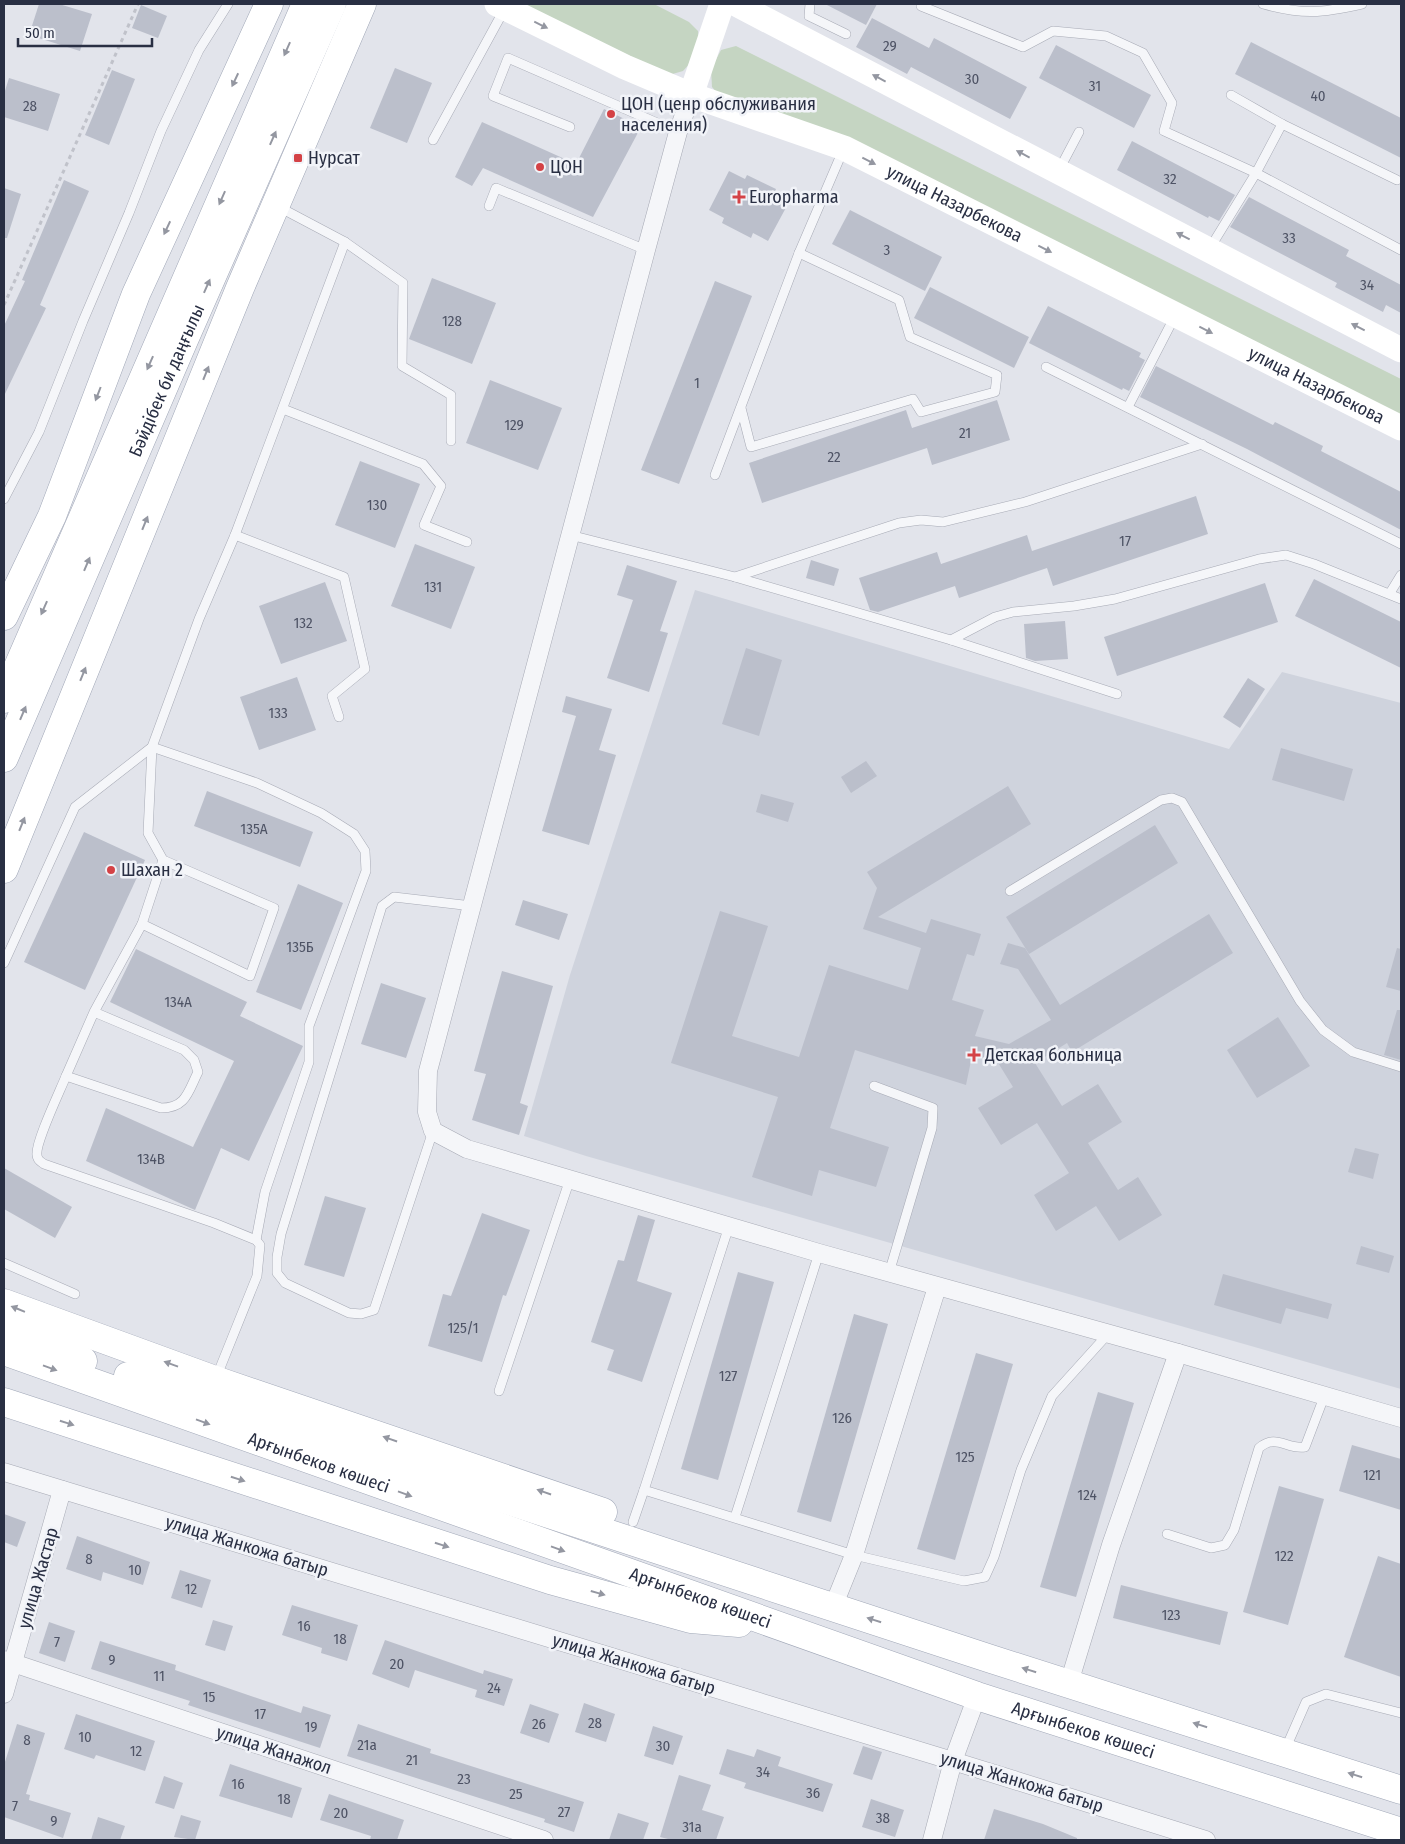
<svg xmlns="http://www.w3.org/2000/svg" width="1405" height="1844" viewBox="0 0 1405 1844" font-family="'Fira Sans Condensed',sans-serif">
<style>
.built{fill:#cfd3dd}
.green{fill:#c5d5c2}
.building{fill:#bbbfcb}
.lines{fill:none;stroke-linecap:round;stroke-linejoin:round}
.lane-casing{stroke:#a7aab5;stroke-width:10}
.street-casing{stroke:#a7aab5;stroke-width:19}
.primary-casing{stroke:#a0a7b7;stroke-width:29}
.path{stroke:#c0c2ca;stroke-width:3;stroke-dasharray:4 4;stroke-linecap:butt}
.lane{stroke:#f5f6f9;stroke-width:9}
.street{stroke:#f5f6f9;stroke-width:18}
.secondary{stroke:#fff;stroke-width:25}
.primary{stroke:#fff;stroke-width:28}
.oneway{fill:#9497a1}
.poi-dot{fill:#d44246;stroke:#f1f3f8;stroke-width:2}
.labels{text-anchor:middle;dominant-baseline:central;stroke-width:5;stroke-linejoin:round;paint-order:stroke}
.number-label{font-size:15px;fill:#4e5365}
.poi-label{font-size:18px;fill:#292f43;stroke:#f1f3f8;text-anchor:start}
.street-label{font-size:18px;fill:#292f43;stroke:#f1f3f8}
</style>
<rect width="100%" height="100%" fill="#e2e4eb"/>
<path class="built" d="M695,590l534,159 53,-77 119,31v686l-815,-233 -62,-20 46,-161z"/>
<g class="green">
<path d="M503,4h151l35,18 9,9 1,14 -7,16 -9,10 -14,4z"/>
<path d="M736,46l665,333v61l-683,-346 -6,-7 -1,-18 10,-19z"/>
</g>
<g class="building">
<path d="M39,4h20l33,10 -12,37 -51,-16z"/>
<path d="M825,4h52l-11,21z"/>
<path d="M141,5l26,11 -9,22 -26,-10z"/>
<path d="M872,18l57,30 5,-10 93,49 -17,32 -99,-52 -4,7 -51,-27z"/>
<path d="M1251,42l150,76v40l-166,-84z"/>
<path d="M1056,45l95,50 -17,33 -95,-50z"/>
<path d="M395,68l37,15 -25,60 -37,-15z"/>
<path d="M112,70l23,9 -26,66 -24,-10z"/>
<path d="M9,78l51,16 -12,37 -44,-14v-23z"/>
<path d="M604,109l37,18 -48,90 -110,-49 -11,18 -17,-9 27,-55 94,42z"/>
<path d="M1132,141l103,54 -16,26 -10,-5 -1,2 -91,-48z"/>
<path d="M729,171l16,8 2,-4 29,14 -2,5 15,8 -21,39 -15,-8 -2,5 -29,-15 2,-5 -15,-8z"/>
<path d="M64,180l25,11 -49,114 6,3 -42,88v-70l21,-45 -3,-1z"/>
<path d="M4,188l17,6 -14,44h-3z"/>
<path d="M1249,197l100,53 -3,6 55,29v28l-15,-8 -3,7 -48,-25 2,-4 -107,-56z"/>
<path d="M850,210l92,47 -17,34 -93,-47z"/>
<path d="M432,278l64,25 -24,61 -63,-25z"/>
<path d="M715,281l37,15 -73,188 -38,-14z"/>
<path d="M930,287l99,50 -15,31 -100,-50z"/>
<path d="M1048,306l93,47 -2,4 6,3 -16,31 -6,-3 -1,2 -93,-47z"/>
<path d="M1156,366l117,59 2,-3 48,24 -2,5 80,41v38l-154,-81 -107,-52z"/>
<path d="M490,380l72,28 -24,62 -72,-27z"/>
<path d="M997,400l13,40 -78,25 -5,-17 -165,55 -13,-40 157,-53 6,18z"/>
<path d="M360,461l60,23 -25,64 -60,-23z"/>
<path d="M1196,496l12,38 -155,52 -6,-18 -88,30 -4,-12 -77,26 -8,-2 -11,-32 78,-26 4,12 86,-29 5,16z"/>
<path d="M415,544l60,23 -24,62 -60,-23z"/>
<path d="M811,560l28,9 -5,17 -28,-8z"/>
<path d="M627,565l50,16 -17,50 8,2 -19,59 -42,-14 26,-78 -16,-5z"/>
<path d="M1314,579l87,43v46l-106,-52z"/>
<path d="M325,582l22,59 -66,23 -22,-58z"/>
<path d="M1265,583l13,39 -161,54 -13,-39z"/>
<path d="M1065,621l3,38 -33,2 -9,-3 -2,-34z"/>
<path d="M746,648l36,12 -23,76 -37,-12z"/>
<path d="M297,677l19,53 -57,20 -19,-53z"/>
<path d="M1248,678l17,11 -25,39 -17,-11z"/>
<path d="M566,696l46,13 -13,41 17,5 -27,90 -47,-14 34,-115 -14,-4z"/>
<path d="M1281,748l72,21 -9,32 -72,-21z"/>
<path d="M866,761l11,15 -26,17 -10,-16z"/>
<path d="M1008,786l23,38 -153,93 48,16 5,-14 50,15 -7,22 -7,-2 -15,46 32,10 -9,26 34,8 42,-24 -33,-51 -18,-5 8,-21 17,5 35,57 149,-91 24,39 -161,99 -5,-9 -32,20 27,43 36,-22 24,38 -34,21 30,47 20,-13 24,38 -43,26 -23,-35 -40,25 -22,-36 35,-22 -32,-50 -36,22 -23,-37 35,-21 -16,-26 -25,-5 -6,29 -111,-35 -25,78 59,19 -13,40 -57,-17 -7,26 -60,-19 26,-80 -107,-34 49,-152 48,15 -36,110 67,21 30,-92 79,25 13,-42 -58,-19 14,-41 -10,-16z"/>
<path d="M207,791l106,41 -13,35 -106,-41z"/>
<path d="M761,794l33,9 -6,19 -32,-10z"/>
<path d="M1155,825l23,38 -149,91 -23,-37z"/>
<path d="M84,832l61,28 -60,130 -61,-28z"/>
<path d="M298,884l45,19 -42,107 -45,-18z"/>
<path d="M523,900l45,14 -9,26 -44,-15z"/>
<path d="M1397,948l4,1v42l-15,-4z"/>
<path d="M136,949l111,53 -7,14 63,30 -54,115 -28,-13 -26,62 -109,-49 20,-53 87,39 41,-86 -124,-59z"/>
<path d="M502,971l51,15 -33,117 8,3 -9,29 -47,-15 14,-46 -12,-3z"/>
<path d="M381,983l45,15 -20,60 -45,-14z"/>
<path d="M1397,1010h4v50l-17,-5z"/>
<path d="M1278,1017l32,49 -53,32 -30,-48z"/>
<path d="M1355,1148l24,6 -6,25 -25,-7z"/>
<path d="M4,1168l68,39 -17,31 -51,-29z"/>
<path d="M325,1196l41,12 -22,69 -40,-12z"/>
<path d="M482,1213l48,17 -24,66 -3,-1 -21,67 -54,-16 15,-52 8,2z"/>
<path d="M638,1215l17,5 -18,61 35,12 -30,89 -35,-12 7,-20 -23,-8 27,-82 6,1z"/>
<path d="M1361,1246l33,10 -5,17 -33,-9z"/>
<path d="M738,1272l36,10 -56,198 -37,-11z"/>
<path d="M1223,1274l109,30 -4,15 -42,-11 -5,16 -67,-19z"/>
<path d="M854,1314l34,10 -57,198 -34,-10z"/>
<path d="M976,1353l37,11 -58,196 -38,-11z"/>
<path d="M1098,1392l36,11 -58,194 -36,-10z"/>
<path d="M1352,1445l49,14v51l-62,-19z"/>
<path d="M1279,1486l45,13 -36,126 -45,-13z"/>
<path d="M4,1514l22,8 -9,25 -13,-5z"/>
<path d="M77,1536l73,26 -7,23 -40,-13 -2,9 -35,-12z"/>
<path d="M1378,1556l23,8v113l-57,-20z"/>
<path d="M180,1570l31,10 -9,28 -31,-10z"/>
<path d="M1121,1585l107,27 -8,33 -107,-27z"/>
<path d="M292,1605l66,20 -11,36 -26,-8 1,-5 -40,-13z"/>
<path d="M213,1620l20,6 -8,25 -20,-6z"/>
<path d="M49,1622l26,9 -10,31 -26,-9z"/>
<path d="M385,1640l98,34 1,-4 29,9 -9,27 -29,-9 2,-7 -62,-20 -6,18 -37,-14z"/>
<path d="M100,1641l76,24 -1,5 126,43 2,-7 28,9 -11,33 -132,-43 2,-4 -99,-32z"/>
<path d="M584,1703l31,11 -9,28 -31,-10z"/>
<path d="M530,1704l29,10 -10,29 -29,-10z"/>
<path d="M76,1714l79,27 -10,30 -49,-16 -2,4 -30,-10z"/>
<path d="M17,1724l28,9 -19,61 4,1 -1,5 42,13 -8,25 -59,-21v-52z"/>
<path d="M358,1724l73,25 -1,4 154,49 -10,30 -30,-10 1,-3 -198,-63z"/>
<path d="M653,1726l30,10 -10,29 -29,-9z"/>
<path d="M863,1746l19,6 -10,28 -19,-6z"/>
<path d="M727,1749l27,8 3,-8 24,8 -3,9 55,18 -10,28 -79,-24 2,-5 -27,-9z"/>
<path d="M230,1764l72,24 -10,30 -73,-22z"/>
<path d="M679,1775l32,10 -9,25 22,7 -8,23h-44l-12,-3z"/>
<path d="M164,1776l19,7 -9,26 -19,-6z"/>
<path d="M329,1794l75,26 -7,20h-27l1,-4 -51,-16z"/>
<path d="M871,1799l33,11 -9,27 -33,-10z"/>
<path d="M994,1809l49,15 34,14v2h-93z"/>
<path d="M618,1813l31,10 -6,17h-34z"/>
<path d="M181,1815l20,6 -6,19 -21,-3z"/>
<path d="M98,1817l27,9 -5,14h-29z"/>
</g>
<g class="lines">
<g class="lane-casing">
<g id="lane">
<path d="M810,4l-1,12 37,18"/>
<path d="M922,4l-1,2 102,41 30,-16 53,5 37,17 29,50 -8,28 92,42 26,-49 115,56"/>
<path d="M1263,4c40,11 59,9 99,0"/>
<path d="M1231,95l51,29"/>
<path d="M570,127l-77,-31 15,-38 170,74"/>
<path d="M433,140l71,-130"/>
<path d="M1059,170l20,-38"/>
<path d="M277,206l68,36 58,41 -1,83 49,29v46"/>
<path d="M489,206l7,-18 150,62"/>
<path d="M1210,248l46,-75 145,77"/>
<path d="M1046,367l355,177"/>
<path d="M1128,407l47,-91"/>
<path d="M741,408l10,39 162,-48 8,13 74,-20 2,-17 -87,-38 -11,-37 -100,-47"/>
<path d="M283,409l140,55 18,22 -17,39 43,17"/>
<path d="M715,475l84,-222 45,-105"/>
<path d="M4,499l35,-67 44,-111 46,-108 32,-82 38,-81 29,-46"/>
<path d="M235,535l109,42 21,92 -33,27 7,21"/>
<path d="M570,535l165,42 164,-54 22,-3 22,2 82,-20 177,-58"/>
<path d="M735,577l216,63 166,54"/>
<path d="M1390,593l11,-18"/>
<path d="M951,640l44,-23 18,-5 61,-6 41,-7 144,-40 27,-4 28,9 87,35"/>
<path d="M1010,891l151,-91 11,-2 10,4 118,199 23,29 30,22 48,15"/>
<path d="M142,924l21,-64"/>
<path d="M4,963l71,-156 77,-60 105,36 64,30 33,21 11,17 1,20 -57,155v36l-44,130 -9,48"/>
<path d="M94,1012l-28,64 95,32c25,0 27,-16 37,-36l-4,-12 -10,-10 -90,-38 48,-88 108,52 24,-68 -111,-48 -15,-27 4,-86 47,-128 36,-84 110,-293"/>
<path d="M66,1076c-6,15 -31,67 -29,79 0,5 4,7 7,9l170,59 42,17 4,5 -3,31 -41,102"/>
<path d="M874,1086l59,22 -1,20 -43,145"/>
<path d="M433,1131l-59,179 -13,4 -12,-1 -64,-30 -8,-10v-16l4,-23 101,-328 12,-9 78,9"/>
<path d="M729,1226l-85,264 210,65 110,26 21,-4 9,-20 27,-87 31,-74 56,-62"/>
<path d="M4,1263l71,31"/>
<path d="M499,1391l71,-212"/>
<path d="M735,1517l84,-264"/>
<path d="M633,1522l11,-32"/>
<path d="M1167,1534l44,14 14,-3 9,-15 25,-82c18,-15 27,2 46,-1l19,-50"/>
<path d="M1285,1750l21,-48 20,-8 75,19"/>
</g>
</g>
<g class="street-casing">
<g id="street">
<path d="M691,95l-13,37 -32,118 -218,821 -1,41 6,19 34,18 352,104 359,100 223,65"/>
<path d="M4,1472l949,289 253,79"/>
<path d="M833,1607l21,-52 83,-268"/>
<path d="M4,1660l540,180"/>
<path d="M1069,1683l42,-138 67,-192"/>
<path d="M4,1694l58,-204"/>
<path d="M932,1840l21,-79 24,-65"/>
</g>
</g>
<g class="primary-casing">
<g id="primary">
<path d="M4,616l48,-100 84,-222 133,-290"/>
<path d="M4,699l302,-695"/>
<path id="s2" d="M4,758l180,-418 148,-336"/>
<path d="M4,869l236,-581 122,-284"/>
<path d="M4,1303l211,77 388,132"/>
<path d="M4,1328l79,33"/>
<path id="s3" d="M4,1351l973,345 424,136"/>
<path d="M128,1376l863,283 410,131"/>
<path d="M4,1402l546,178 141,39 48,4"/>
</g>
</g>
<path class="path" d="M4,305l134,-301"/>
<use href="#lane" class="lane"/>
<use href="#street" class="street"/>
<g class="secondary">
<path id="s1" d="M497,4l128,63 66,28 153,53 557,280"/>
<path d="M736,4l665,346"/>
<path d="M691,95l31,-91"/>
</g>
<use href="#primary" class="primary"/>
</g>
<defs><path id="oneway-solid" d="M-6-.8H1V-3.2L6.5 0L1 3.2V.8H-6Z" transform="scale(1.25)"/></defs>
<g class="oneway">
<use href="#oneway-solid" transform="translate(541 25) rotate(26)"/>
<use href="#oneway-solid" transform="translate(287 49) rotate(114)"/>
<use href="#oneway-solid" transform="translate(879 78) rotate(-152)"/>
<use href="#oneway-solid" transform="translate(235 80) rotate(115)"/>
<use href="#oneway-solid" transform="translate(273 138) rotate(-66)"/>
<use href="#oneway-solid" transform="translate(1023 154) rotate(-152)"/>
<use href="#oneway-solid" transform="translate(869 161) rotate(27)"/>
<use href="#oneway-solid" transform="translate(222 198) rotate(114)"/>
<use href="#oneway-solid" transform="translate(167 228) rotate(115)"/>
<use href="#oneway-solid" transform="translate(1183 236) rotate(-153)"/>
<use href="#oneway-solid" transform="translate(1045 249) rotate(27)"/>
<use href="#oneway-solid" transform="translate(207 286) rotate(-66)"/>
<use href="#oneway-solid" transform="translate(1358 327) rotate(-153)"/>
<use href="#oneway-solid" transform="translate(1206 330) rotate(27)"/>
<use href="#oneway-solid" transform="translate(150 363) rotate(114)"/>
<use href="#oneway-solid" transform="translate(206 373) rotate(-68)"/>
<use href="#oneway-solid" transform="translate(98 394) rotate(111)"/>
<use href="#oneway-solid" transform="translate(145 523) rotate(-68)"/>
<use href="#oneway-solid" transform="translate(87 564) rotate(-67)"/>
<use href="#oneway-solid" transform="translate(44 608) rotate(114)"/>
<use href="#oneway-solid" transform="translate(83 674) rotate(-68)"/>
<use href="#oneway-solid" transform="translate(23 713) rotate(-67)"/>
<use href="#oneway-solid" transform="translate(22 824) rotate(-68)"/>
<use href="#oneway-solid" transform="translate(18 1309) rotate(-158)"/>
<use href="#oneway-solid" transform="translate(171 1364) rotate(-160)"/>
<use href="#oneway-solid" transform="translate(50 1368) rotate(20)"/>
<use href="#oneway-solid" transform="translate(203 1422) rotate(20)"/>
<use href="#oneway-solid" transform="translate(67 1423) rotate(18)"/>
<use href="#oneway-solid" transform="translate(390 1439) rotate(-161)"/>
<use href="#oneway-solid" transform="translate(238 1479) rotate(18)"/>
<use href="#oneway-solid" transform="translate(544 1492) rotate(-161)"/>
<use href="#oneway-solid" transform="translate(405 1494) rotate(20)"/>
<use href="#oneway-solid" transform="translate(442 1545) rotate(18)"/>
<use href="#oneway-solid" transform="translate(558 1549) rotate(20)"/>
<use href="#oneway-solid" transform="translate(598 1593) rotate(16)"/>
<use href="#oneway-solid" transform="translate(874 1620) rotate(-162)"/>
<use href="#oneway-solid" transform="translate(1029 1670) rotate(-163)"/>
<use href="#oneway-solid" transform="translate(1200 1725) rotate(-162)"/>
<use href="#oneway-solid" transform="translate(1355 1775) rotate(-162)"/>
</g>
<g class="poi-dot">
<circle cx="611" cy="114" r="5"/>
<rect x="293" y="153" width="10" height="10" rx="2.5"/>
<circle cx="540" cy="167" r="5"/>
<path d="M736.5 189.5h5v5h5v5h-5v5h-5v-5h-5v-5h5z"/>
<circle cx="111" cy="870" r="5"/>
<path d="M971.5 1047.5h5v5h5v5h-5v5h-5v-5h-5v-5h5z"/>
</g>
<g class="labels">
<g class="number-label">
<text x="890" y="46">29</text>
<text x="972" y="79">30</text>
<text x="1095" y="86">31</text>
<text x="1318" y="96">40</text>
<text x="30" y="106">28</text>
<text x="1170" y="179">32</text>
<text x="1289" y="238">33</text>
<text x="887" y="250">3</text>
<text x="1367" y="285">34</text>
<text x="452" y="321">128</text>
<text x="697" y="383">1</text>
<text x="514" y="425">129</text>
<text x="965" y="433">21</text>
<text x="834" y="457">22</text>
<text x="377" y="505">130</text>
<text x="1125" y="541">17</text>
<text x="433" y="587">131</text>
<text x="303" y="623">132</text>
<text x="278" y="713">133</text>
<text x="254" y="829">135А</text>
<text x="300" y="947">135Б</text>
<text x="178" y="1002">134А</text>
<text x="151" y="1159">134В</text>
<text x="463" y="1328">125/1</text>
<text x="728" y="1376">127</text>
<text x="842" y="1418">126</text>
<text x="965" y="1457">125</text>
<text x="1372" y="1475">121</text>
<text x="1087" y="1495">124</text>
<text x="1284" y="1556">122</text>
<text x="89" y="1559">8</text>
<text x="135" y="1570">10</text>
<text x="191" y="1589">12</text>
<text x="1171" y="1615">123</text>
<text x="304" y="1626">16</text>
<text x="340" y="1639">18</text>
<text x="57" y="1642">7</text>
<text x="112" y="1660">9</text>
<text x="397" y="1664">20</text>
<text x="159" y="1676">11</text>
<text x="494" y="1688">24</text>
<text x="209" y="1697">15</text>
<text x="260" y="1714">17</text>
<text x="595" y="1723">28</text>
<text x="539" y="1724">26</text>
<text x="311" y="1727">19</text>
<text x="85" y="1737">10</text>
<text x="27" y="1740">8</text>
<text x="367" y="1745">21а</text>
<text x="663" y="1746">30</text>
<text x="136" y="1751">12</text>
<text x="412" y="1760">21</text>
<text x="763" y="1772">34</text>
<text x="464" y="1779">23</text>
<text x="238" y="1784">16</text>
<text x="813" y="1793">36</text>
<text x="516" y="1794">25</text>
<text x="284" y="1799">18</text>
<text x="15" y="1806">7</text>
<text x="564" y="1812">27</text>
<text x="341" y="1813">20</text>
<text x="883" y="1818">38</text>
<text x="54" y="1821">9</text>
<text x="692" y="1827">31а</text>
</g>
<g class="poi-label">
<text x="621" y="104">ЦОН (ценр обслуживания<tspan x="621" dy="21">населения)</tspan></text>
<text x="308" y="158">Нурсат</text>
<text x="550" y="167">ЦОН</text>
<text x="749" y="197">Europharma</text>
<text x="121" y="870">Шахан 2</text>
<text x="985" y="1055">Детская больница</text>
</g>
<g class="street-label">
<text stroke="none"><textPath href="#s1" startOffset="500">улица Назарбекова</textPath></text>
<text stroke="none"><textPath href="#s2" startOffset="411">Бәйдібек би даңғылы</textPath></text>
<text stroke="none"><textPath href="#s1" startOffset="905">улица Назарбекова</textPath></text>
<text stroke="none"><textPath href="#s3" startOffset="334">Арғынбеков көшесі</textPath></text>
<text transform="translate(247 1546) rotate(17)">улица Жанкожа батыр</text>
<text transform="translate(38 1578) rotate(-74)">улица Жастар</text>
<text stroke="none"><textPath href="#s3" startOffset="739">Арғынбеков көшесі</textPath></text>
<text transform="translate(634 1664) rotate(17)">улица Жанкожа батыр</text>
<text stroke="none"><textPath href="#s3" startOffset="1144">Арғынбеков көшесі</textPath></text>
<text transform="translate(274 1750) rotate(18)">улица Жанажол</text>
<text transform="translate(1022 1782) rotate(17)">улица Жанкожа батыр</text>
</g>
</g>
<rect width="1405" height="1844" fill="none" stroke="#292f43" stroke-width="10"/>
<path d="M18 38v8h134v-8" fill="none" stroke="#292f43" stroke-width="2.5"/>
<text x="25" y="38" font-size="15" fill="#292f43" stroke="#f1f3f8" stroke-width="4" paint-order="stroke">50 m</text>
</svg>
